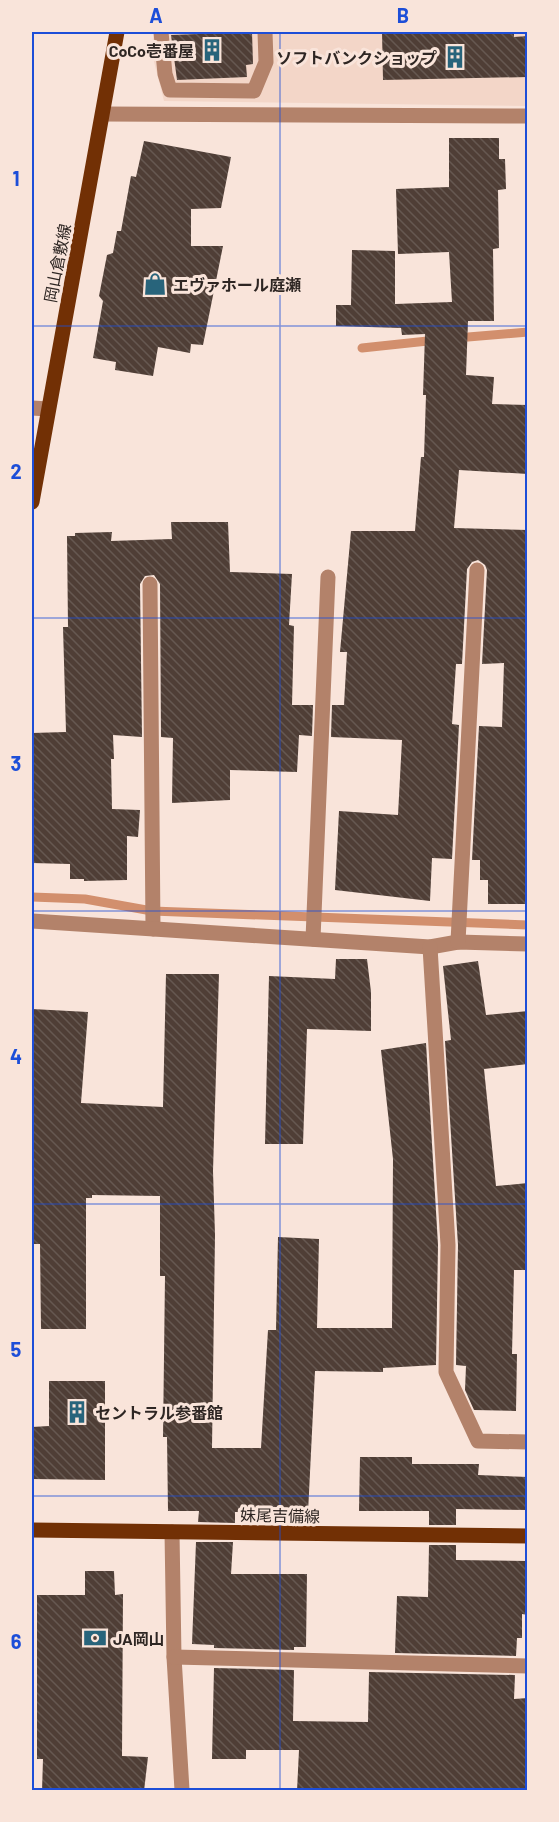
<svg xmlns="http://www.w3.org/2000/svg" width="559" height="1822" viewBox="0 0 559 1822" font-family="Barlow,'Noto Sans JP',sans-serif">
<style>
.built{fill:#f3d6c8}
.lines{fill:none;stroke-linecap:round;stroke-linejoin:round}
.stream{stroke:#d28f6d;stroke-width:9}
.building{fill:url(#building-back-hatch)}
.minor{stroke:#b3826a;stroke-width:15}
.major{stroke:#723005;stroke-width:15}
.grid{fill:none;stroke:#1d4ed8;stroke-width:1.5;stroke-opacity:0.55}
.labels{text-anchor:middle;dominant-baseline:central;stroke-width:6;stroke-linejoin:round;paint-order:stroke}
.poi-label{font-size:16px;font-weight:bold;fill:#2e2623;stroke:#f9e4da;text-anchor:start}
.street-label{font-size:16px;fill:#2e2623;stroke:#f9e4da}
.neatline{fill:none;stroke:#1d4ed8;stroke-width:2}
.grid-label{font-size:20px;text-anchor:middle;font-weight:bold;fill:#1d4ed8}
</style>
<defs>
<pattern id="building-back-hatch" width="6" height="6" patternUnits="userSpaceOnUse" patternTransform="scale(1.5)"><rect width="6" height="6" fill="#4f3e36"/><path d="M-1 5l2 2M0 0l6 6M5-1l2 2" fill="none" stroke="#665851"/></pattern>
</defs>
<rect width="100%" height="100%" fill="#f9e4da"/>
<path class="built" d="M154,32h373v74l-363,-5 -13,-51z"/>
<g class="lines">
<g class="stream">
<path d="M456,338l72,-6"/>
<path d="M362,348l75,-8"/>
<path d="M32,897l53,2 67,12 376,14"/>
</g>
</g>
<g class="building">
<path d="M252,32l1,32 -7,1 1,12 -70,3 -6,-45z"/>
<path d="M382,32h132v5l14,-1v41l-145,3z"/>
<path d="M449,138h50v21h6l1,30 -8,1 1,58 -6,1 1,72h-26l-2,54 28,2 -2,27 36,1v69l-69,-4 -5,58 74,2v374h-40v-24h-8v-20h-8l7,-134 23,1 2,-64 -22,1 5,-94 -2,-5 -7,-5 -6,2 -5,7 -5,95h-6l-4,60 7,1 -7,134 -20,-1 -2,43 -95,-11 4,-79 59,4 4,-75 -71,-3 1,-32h12l3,-53h-7l11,-121h64l6,-74h3l2,-62h-3l2,-61 -23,1 -1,-7 -65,-2v-21h15l1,-55 43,1v53l57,-2 -3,-50 -51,2 -2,-65 53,-2z"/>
<path d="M144,141l87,16 -10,51 -30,1v37h32l-20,99 -12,-1 -1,9 -32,-6 -5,29 -38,-6 1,-8 -23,-4 10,-57 -4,-5 8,-41 6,-2 4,-22h4l10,-55 5,1z"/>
<path d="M171,522h57l2,50 62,2 -3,51 5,1 -2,79h21l-1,31 -13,-1 -2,37 -67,-2v30l-58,3 1,-65 -12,-1 -1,-153 -6,-9 -9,1 -5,8 2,153 -29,-2 1,24h-3l1,50 28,1 -2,27 -11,-1v44l-43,1v-2h-14v-15l-38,-1v-130l34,-1 -3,-105h5l-1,-91h8v-3l37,-1 -1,9 61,-2z"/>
<path d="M336,959h31l4,33v39l-64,-2 -4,115h-38l4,-168 66,3z"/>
<path d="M478,961l8,54 42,-4v53l-44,5 12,117 32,-3v87h-14l-2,84h5l-1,57 -42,-1 -9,-20 1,-24 -10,-1 2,-120 -13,-204 6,-1 -8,-74z"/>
<path d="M166,974h53l-6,197 2,64 -3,213h49l7,-118h8l2,-93 41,2 -2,89h75l1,-169 -12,-109 45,-7 12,202 -2,120 -53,3v4l-68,-1 -7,142 -73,-1v11l-37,-1 1,-11h-31l-1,-74h-4l2,-161h-5v-80l-68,-1v3h-6v131h-45l-1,-85h-8v-235l56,3 -7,91 82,4z"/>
<path d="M49,1381h56v99l-73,-1v-52l17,-1z"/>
<path d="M360,1457h52v7h67l-1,11 50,2v33l-72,-1v16h-27v-14h-70z"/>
<path d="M196,1542h37l-2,32h76l-1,73h-12v3l-80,-2v-3l-22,-1z"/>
<path d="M429,1545h27v15l72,1v54l-6,-1v24h-5l-1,18 -121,-3 2,-57 31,1z"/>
<path d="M85,1571h29l1,24 8,-1 -1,162 26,1 -4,34h-102l1,-32h-6v-164h48z"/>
<path d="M214,1668l80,2 -1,51 75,1 1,-50 146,3 -1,24 14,-1v93h-231l2,-41h-53v9h-34z"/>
</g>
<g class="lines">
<g class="minor">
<path d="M161,32l4,42 5,16 84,1 12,-29 -1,-30"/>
<path d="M103,114l425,2"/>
<path d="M32,408l16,1"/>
<path d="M150,584l3,345"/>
<path d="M32,921l398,26 28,-5 70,2"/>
<path d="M313,939l15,-362"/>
<path d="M458,942l19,-372"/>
<path d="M430,947l18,298 -2,127 32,69 50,1"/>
<path d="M172,1532l2,125 8,133"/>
<path d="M174,1657l354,9"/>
</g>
<g class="major">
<path d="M32,502l85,-470"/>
<path d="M32,1530l496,6"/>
</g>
</g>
<path class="grid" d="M280,32v1758M32,326h496M32,618h496M32,911h496M32,1204h496M32,1496h496"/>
<defs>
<g id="building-bare" transform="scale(1.8)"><path d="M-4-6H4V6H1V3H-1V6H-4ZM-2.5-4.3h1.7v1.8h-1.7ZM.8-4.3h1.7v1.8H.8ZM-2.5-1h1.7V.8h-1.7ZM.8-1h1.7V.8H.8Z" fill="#28647b" stroke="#f9e4da" stroke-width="2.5" paint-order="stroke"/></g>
<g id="shop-bare" transform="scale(1.8)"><path d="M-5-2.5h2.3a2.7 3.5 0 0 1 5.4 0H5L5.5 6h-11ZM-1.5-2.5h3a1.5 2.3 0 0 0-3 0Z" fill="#28647b" stroke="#f9e4da" stroke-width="2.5" paint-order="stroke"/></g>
<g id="bank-bare" transform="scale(1.8)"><path d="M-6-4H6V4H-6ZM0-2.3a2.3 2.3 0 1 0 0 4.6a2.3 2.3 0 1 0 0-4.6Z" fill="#28647b" stroke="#f9e4da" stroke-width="2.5" paint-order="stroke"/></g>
</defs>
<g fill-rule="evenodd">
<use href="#building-bare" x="212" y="50"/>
<use href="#building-bare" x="455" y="57"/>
<use href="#shop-bare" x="155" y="284"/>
<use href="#building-bare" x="77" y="1412"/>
<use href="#bank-bare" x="95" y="1638"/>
</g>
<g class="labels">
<g class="poi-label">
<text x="194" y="50" text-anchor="end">CoCo壱番屋</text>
<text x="437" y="57" text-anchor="end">ソフトバンクショップ</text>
<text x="173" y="284">エヴァホール庭瀬</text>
<text x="95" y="1412">セントラル参番館</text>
<text x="113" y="1638">JA岡山</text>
</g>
<g class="street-label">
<text transform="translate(57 263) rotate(-79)">岡山倉敷線</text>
<text transform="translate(280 1515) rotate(1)">妹尾吉備線</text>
</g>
</g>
<rect width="559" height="1822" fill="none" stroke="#f9e4da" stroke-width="66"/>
<rect x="33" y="33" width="493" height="1756" class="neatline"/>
<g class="grid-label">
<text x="156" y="23">A</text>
<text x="403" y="23">B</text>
<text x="16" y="186">1</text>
<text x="16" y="479">2</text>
<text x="16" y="771">3</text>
<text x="16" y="1064">4</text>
<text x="16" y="1357">5</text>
<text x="16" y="1649">6</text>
</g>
</svg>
